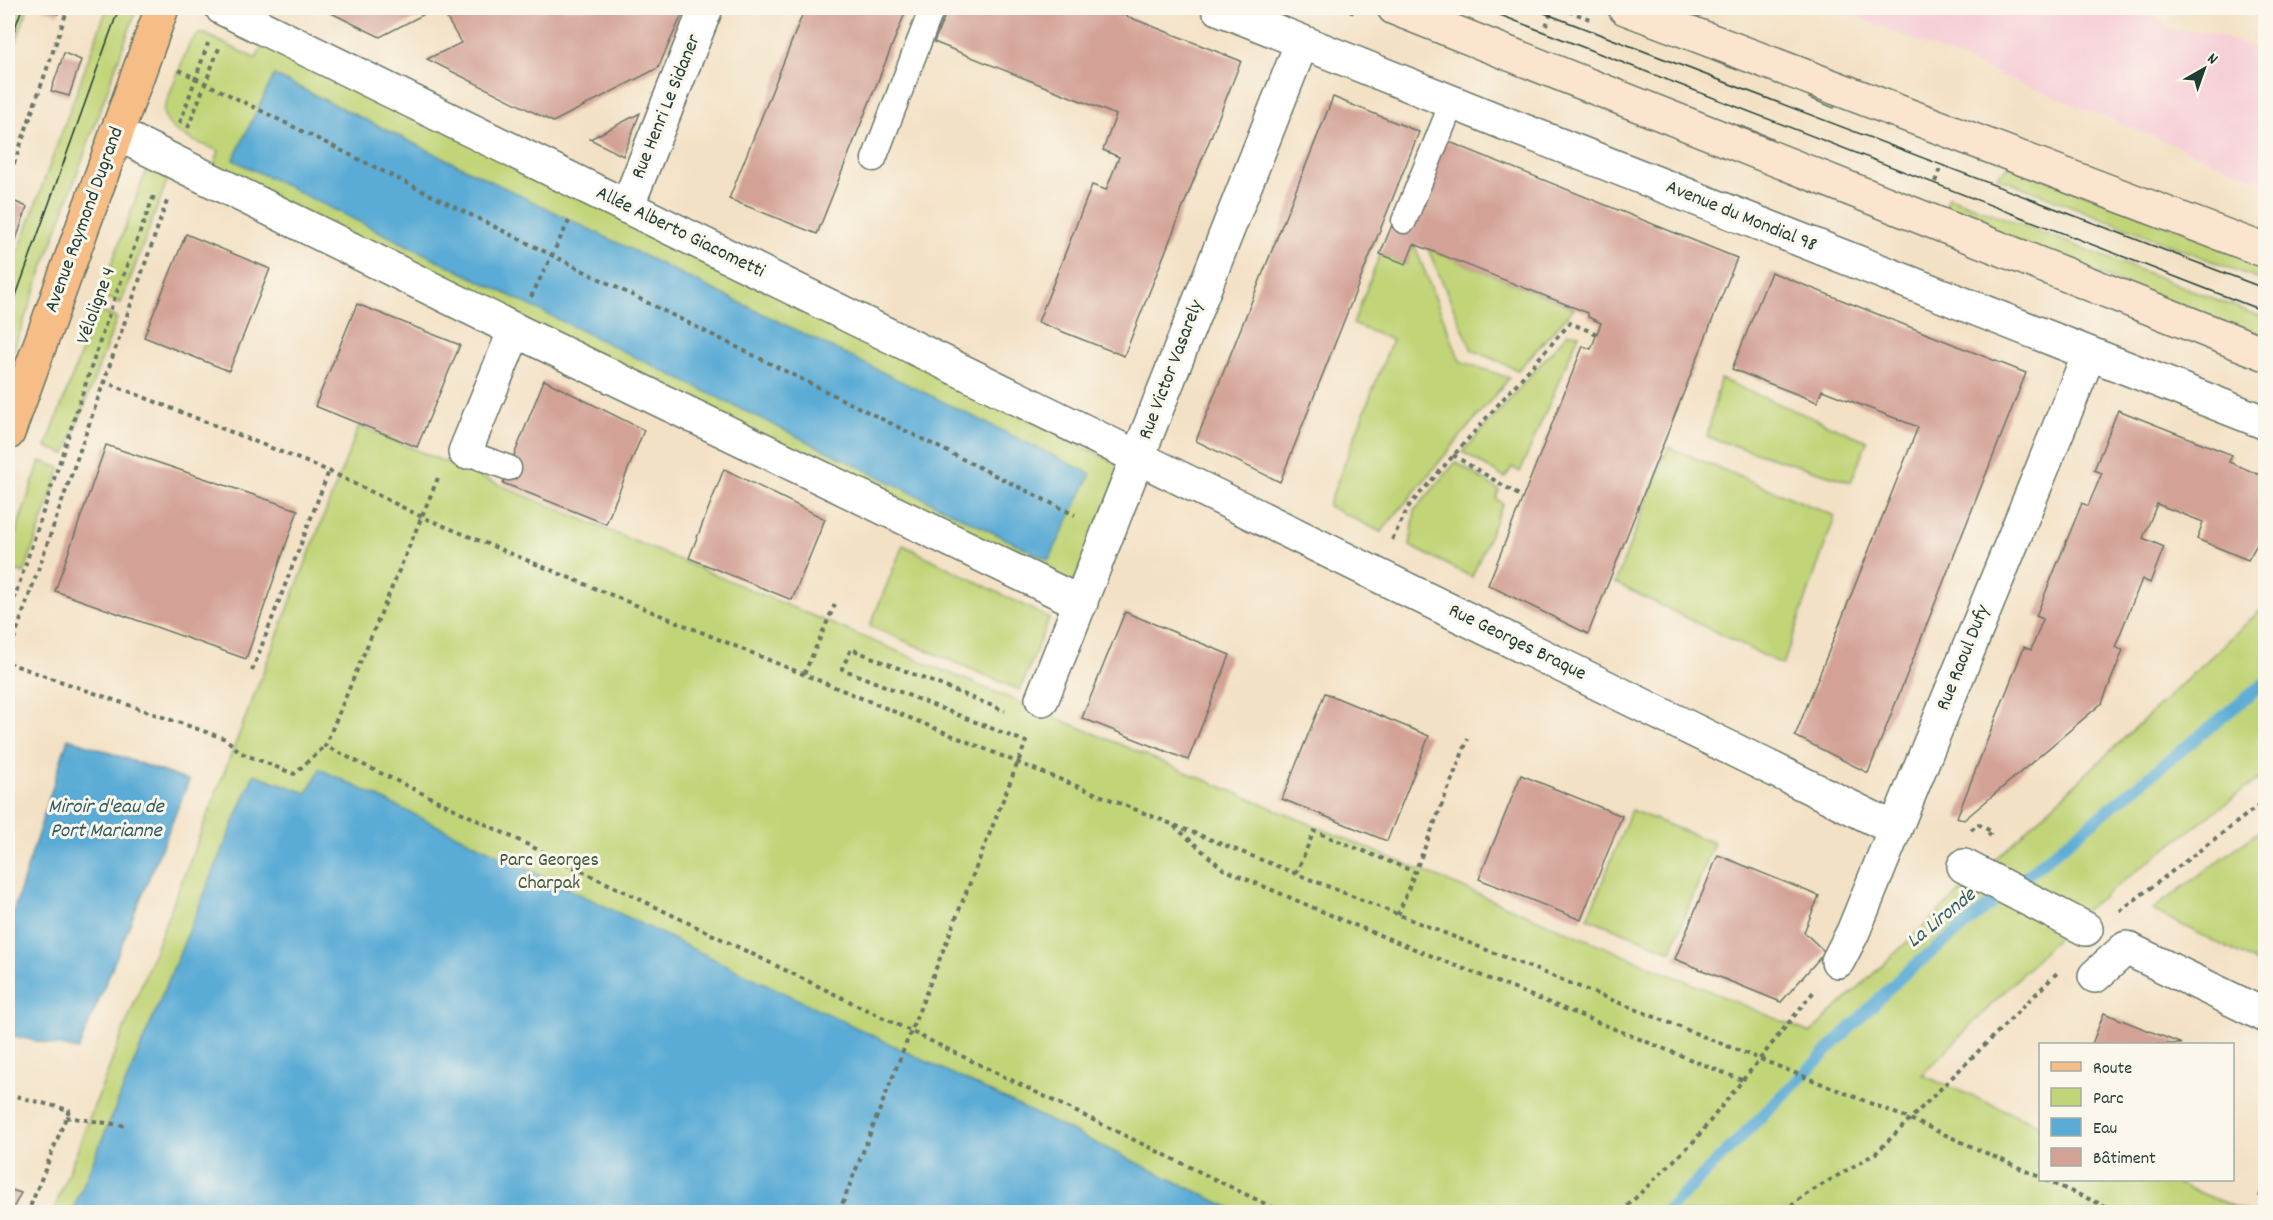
<svg xmlns="http://www.w3.org/2000/svg" width="2273" height="1220" viewBox="0 0 2273 1220" font-family="Dekko,sans-serif">
<style>
.built{fill:#f6cfd7}
.green{fill:#c1d477;stroke:#708856;stroke-width:1.5}
.water{fill:#5aabd5;stroke:#3c7484;stroke-width:1.5}
.lines{fill:none;stroke-linecap:round;stroke-linejoin:round}
.stream{stroke:#5aabd5;stroke-width:12}
.building{fill:#d3a195}
.lane-casing{stroke:#697667;stroke-width:27}
.street-casing{stroke:#697667;stroke-width:36}
.secondary-casing{stroke:#697667;stroke-width:36}
.primary-casing{stroke:#697667;stroke-width:36}
.path{stroke:#697667;stroke-width:4;stroke-dasharray:4.5 4.5;stroke-linecap:butt}
.lane{stroke:#fff;stroke-width:24}
.street{stroke:#fff;stroke-width:33}
.secondary{stroke:#fbe5cf;stroke-width:33}
.primary{stroke:#f6be86;stroke-width:33}
.tram{stroke:#1f3d34;stroke-width:1.5}
.labels{text-anchor:middle;dominant-baseline:central;stroke-width:6;stroke-linejoin:round;paint-order:stroke}
.street-label{font-size:20px;fill:#1f3d34;stroke:#fbf7ec}
.park-label{font-size:20px;fill:#3f5b41;stroke:#fbf7ec}
.water-label{font-size:21px;font-style:italic;fill:#315e64;stroke:#fbf7ec}
</style>
<rect width="100%" height="100%" fill="#fbf7ec"/>
<filter id="ink" filterUnits="userSpaceOnUse"><feTurbulence type="fractalNoise" baseFrequency=".0167" numOctaves="2"/><feDisplacementMap in="SourceGraphic" scale="12" xChannelSelector="R" yChannelSelector="G"/><feConvolveMatrix kernelMatrix="1 2 1 2 8 2 1 2 1" color-interpolation-filters="sRGB"/></filter>
<filter id="wash" filterUnits="userSpaceOnUse"><feTurbulence type="fractalNoise" baseFrequency=".008" numOctaves="4" result="noise"/><feDisplacementMap in="SourceGraphic" scale="24" xChannelSelector="R" yChannelSelector="G"/><feGaussianBlur stdDeviation="1.35" result="paint"/><feColorMatrix in="noise" values="0 0 0 0 0 0 0 0 0 0 0 0 0 0 0 0 0 1.4 0 .05"/><feComposite in="paint" operator="in"/></filter>
<g filter="url(#wash)">
<rect width="100%" height="100%" fill="#f3e1c5"/>
<path class="built" d="M1835,8h303l35,22 34,2 58,19v131z"/>
<g class="green">
<path d="M8,8h20l-20,56z"/>
<path d="M107,8h30l-129,357v-85z"/>
<path d="M199,34h6l51,25 8,-18 858,425 -52,125 -857,-423 6,-17c-20,-9 -52,-16 -56,-40l27,-69z"/>
<path d="M2010,165l255,96v21l-268,-105z"/>
<path d="M148,166l22,7 -49,130 -21,-8z"/>
<path d="M1949,197l316,121v21l-322,-126z"/>
<path d="M1414,244l46,117 49,17 -128,154 -53,-26 64,-166 -39,-16 27,-70 26,10z"/>
<path d="M1428,249l146,59 -56,62 -46,-20z"/>
<path d="M97,310l20,8 -51,136 -20,-7z"/>
<path d="M1568,333l11,1 -59,138 -8,-5 -7,11 -42,-26z"/>
<path d="M1720,379l147,62 -16,41 -144,-45z"/>
<path d="M359,426l1451,607 455,-427v168l-180,136 -163,165 118,50v55h129l78,32h-2194z"/>
<path d="M1668,447l167,69 -52,149 -168,-82z"/>
<path d="M40,461l21,7 -37,105 -16,-6v-11z"/>
<path d="M1456,462l43,28 -3,9 7,4 -31,74 -62,-31 5,-36z"/>
<path d="M903,545l146,73 -29,72 -150,-64z"/>
<path d="M1631,810l83,33 -43,108 -83,-33z"/>
<path d="M2265,827v140l-113,-57z"/>
</g>
<g class="water">
<path d="M274,75l817,399 -42,86 -816,-400z"/>
<path d="M68,738l121,43 -111,269 -70,-15v-106z"/>
<path d="M320,769l919,443h-1167l182,-438 53,19z"/>
</g>
<g class="lines">
<path class="stream" d="M1666,1212l236,-236 364,-294"/>
</g>
<g id="blocks">
<g class="building">
<path d="M40,8h20l-2,6z"/>
<path d="M321,8h115l-56,29z"/>
<path d="M441,8h244l-27,60 -105,54 -126,-63 34,-16z"/>
<path d="M805,8h102l-90,226 -88,-35z"/>
<path d="M948,8h158l135,53 -117,295 -86,-34 54,-137 14,5 13,-33 -16,-7 13,-35 -182,-73z"/>
<path d="M1715,51l26,10 -4,9 -26,-10z"/>
<path d="M64,53l17,7 -12,36 -18,-5z"/>
<path d="M1812,88l26,10 -4,10 -25,-10z"/>
<path d="M1333,97l86,35 -139,350 -84,-41z"/>
<path d="M640,113l-17,43 -33,-17z"/>
<path d="M8,125l8,3 -8,24z"/>
<path d="M1738,125l34,13 -2,9 -35,-12z"/>
<path d="M1447,141l290,117 -149,376 -100,-49 95,-239 8,3 10,-26 -13,-6v-4l-174,-69 -8,20 -26,-10 15,-36z"/>
<path d="M11,200l16,7 -12,36 -7,-2v-32z"/>
<path d="M186,234l84,35 -41,102 -85,-34z"/>
<path d="M1771,272l255,101 -158,400 -73,-37 123,-309 -96,-37 -5,12 -85,-33z"/>
<path d="M357,304l103,41 -43,102 -102,-41z"/>
<path d="M544,380l100,50 -38,94 -103,-41z"/>
<path d="M2118,410l114,45 -3,7 31,13 3,-8 3,1v61l-18,31 -51,-21 6,-17 -46,-18 -14,34 21,9 -14,36 -8,-4 -27,68 8,3 -21,53 -138,117 -7,-3 67,-170 7,3 12,-31 -7,-3 46,-113 6,3 14,-33 -8,-3z"/>
<path d="M106,445l192,65 -52,149 -191,-68z"/>
<path d="M724,469l101,50 -33,81 -103,-42z"/>
<path d="M1125,612l105,43 -42,105 -106,-42z"/>
<path d="M1325,693l104,43 -42,105 -105,-42z"/>
<path d="M1521,775l101,41 -41,104 -102,-41z"/>
<path d="M1718,855l101,41 -15,36 21,20 -44,50 -106,-43z"/>
<path d="M2104,1013l78,31h-90z"/>
<path d="M2265,1179h1v19l-7,-2z"/>
<path d="M8,1189l13,4 -10,19h-3z"/>
</g>
</g>
</g>
<g filter="url(#ink)">
<use href="#blocks" fill-opacity="0" stroke="#697667" stroke-width="1.5"/>
<g class="lines">
<g class="lane-casing">
<g id="lane">
<path d="M874,159l58,-151"/>
<path d="M1404,221l48,-118"/>
<path d="M465,452l44,16"/>
</g>
</g>
<g class="street-casing">
<g id="street">
<path d="M222,8l1673,821"/>
<path d="M1218,8l291,117 757,298"/>
<path d="M116,133l399,197 566,273"/>
<path d="M627,207l79,-199"/>
<path d="M465,452l50,-122"/>
<path d="M1042,699l260,-657"/>
<path d="M1964,866l122,63"/>
<path d="M1838,961l15,-29 236,-578"/>
<path d="M2095,976l31,-28 140,68"/>
</g>
</g>
<g class="secondary-casing">
<g id="secondary">
<path d="M1394,8l872,346"/>
<path d="M1625,8l641,243"/>
</g>
</g>
<g class="primary-casing">
<path id="primary" d="M8,433l154,-425"/>
</g>
<g class="path">
<path d="M1341,8l16,6"/>
<path d="M1560,8l30,11"/>
<path d="M1546,26l7,-18"/>
<path d="M179,70l896,445"/>
<path d="M180,123l28,-80"/>
<path d="M188,128l31,-80"/>
<path d="M8,181l60,-173"/>
<path d="M1935,182l6,-16"/>
<path d="M531,297l38,-76"/>
<path d="M103,381l226,90 93,46 597,246 891,356 130,58"/>
<path d="M1453,455l69,42"/>
<path d="M438,478l-113,268 957,466"/>
<path d="M1392,540l17,-34 161,-183 27,11"/>
<path d="M8,617l104,-312 43,-112"/>
<path d="M8,656l159,-455"/>
<path d="M8,663l218,76 15,14 53,21 31,-28"/>
<path d="M252,671l77,-200"/>
<path d="M804,674l32,-72"/>
<path d="M1174,826l49,43 124,53 395,158"/>
<path d="M1971,830l7,-6 14,8 -4,4"/>
<path d="M1296,874l18,-43 101,41 53,-133"/>
<path d="M2120,911l146,-111"/>
<path d="M1398,915l17,-43"/>
<path d="M8,1094l61,16 -41,102"/>
<path d="M66,1117l61,9"/>
<path d="M2045,1180l74,32"/>
<path d="M839,1212l187,-470 -184,-73 9,-20 154,62"/>
<path d="M1621,1212l73,-71 121,-151"/>
<path d="M1784,1212l19,-16 73,-43 181,-180"/>
</g>
<use href="#lane" class="lane"/>
<use href="#street" class="street"/>
<use href="#secondary" class="secondary"/>
<use href="#primary" class="primary"/>
<g class="tram">
<path d="M1482,8l784,304"/>
<path d="M1531,8l735,281"/>
<path d="M8,48l14,-40"/>
<path d="M8,318l111,-310"/>
</g>
</g>
</g>
<g class="labels">
<g class="street-label">
<text transform="translate(667 107) rotate(-68)">Rue Henri Le Sidaner</text>
<text transform="translate(1741 217) rotate(22)">Avenue du Mondial 98</text>
<text transform="translate(85 220) rotate(-70)">Avenue Raymond Dugrand</text>
<text transform="translate(680 233) rotate(26)">Allée Alberto Giacometti</text>
<text transform="translate(97 306) rotate(-70)">Véloligne 4</text>
<text transform="translate(1172 370) rotate(-69)">Rue Victor Vasarely</text>
<text transform="translate(1517 643) rotate(26)">Rue Georges Braque</text>
<text transform="translate(1964 658) rotate(-68)">Rue Raoul Dufy</text>
</g>
<g class="park-label">
<text x="549" y="861">Parc Georges<tspan x="549" dy="23">Charpak</tspan></text>
</g>
<g class="water-label">
<text x="106" y="808">Miroir d'eau de<tspan x="106" dy="24">Port Marianne</tspan></text>
<text transform="translate(1942 919) rotate(-39)">La Lironde</text>
</g>
</g>
<rect width="2273" height="1220" fill="none" stroke="#fbf7ec" stroke-width="30"/>
<rect x="2039" y="1043" width="195" height="138" fill="#fbf7ec" stroke="#a3ada2" stroke-width="1.5"/>
<rect x="2051" y="1062" width="30" height="9" fill="#f6be86" stroke="#a3ada2" stroke-width="1.5"/>
<text x="2093" y="1073" font-size="18" fill="#1f3d34">Route</text>
<rect x="2051" y="1088" width="30" height="18" fill="#c1d477" stroke="#a3ada2" stroke-width="1.5"/>
<text x="2093" y="1103" font-size="18" fill="#1f3d34">Parc</text>
<rect x="2051" y="1118" width="30" height="18" fill="#5aabd5" stroke="#a3ada2" stroke-width="1.5"/>
<text x="2093" y="1133" font-size="18" fill="#1f3d34">Eau</text>
<rect x="2051" y="1148" width="30" height="18" fill="#d3a195" stroke="#a3ada2" stroke-width="1.5"/>
<text x="2093" y="1163" font-size="18" fill="#1f3d34">Bâtiment</text>
<g transform="translate(2204 69) rotate(40)" stroke="#fbf7ec" stroke-width="4.5" paint-order="stroke">
<path d="M0-4.5L10 22L0 15L-10 22Z" fill="#1f3d34"/>
<text y="-9" font-size="16" font-weight="bold" text-anchor="middle" fill="#1f3d34">N</text>
</g>
</svg>
